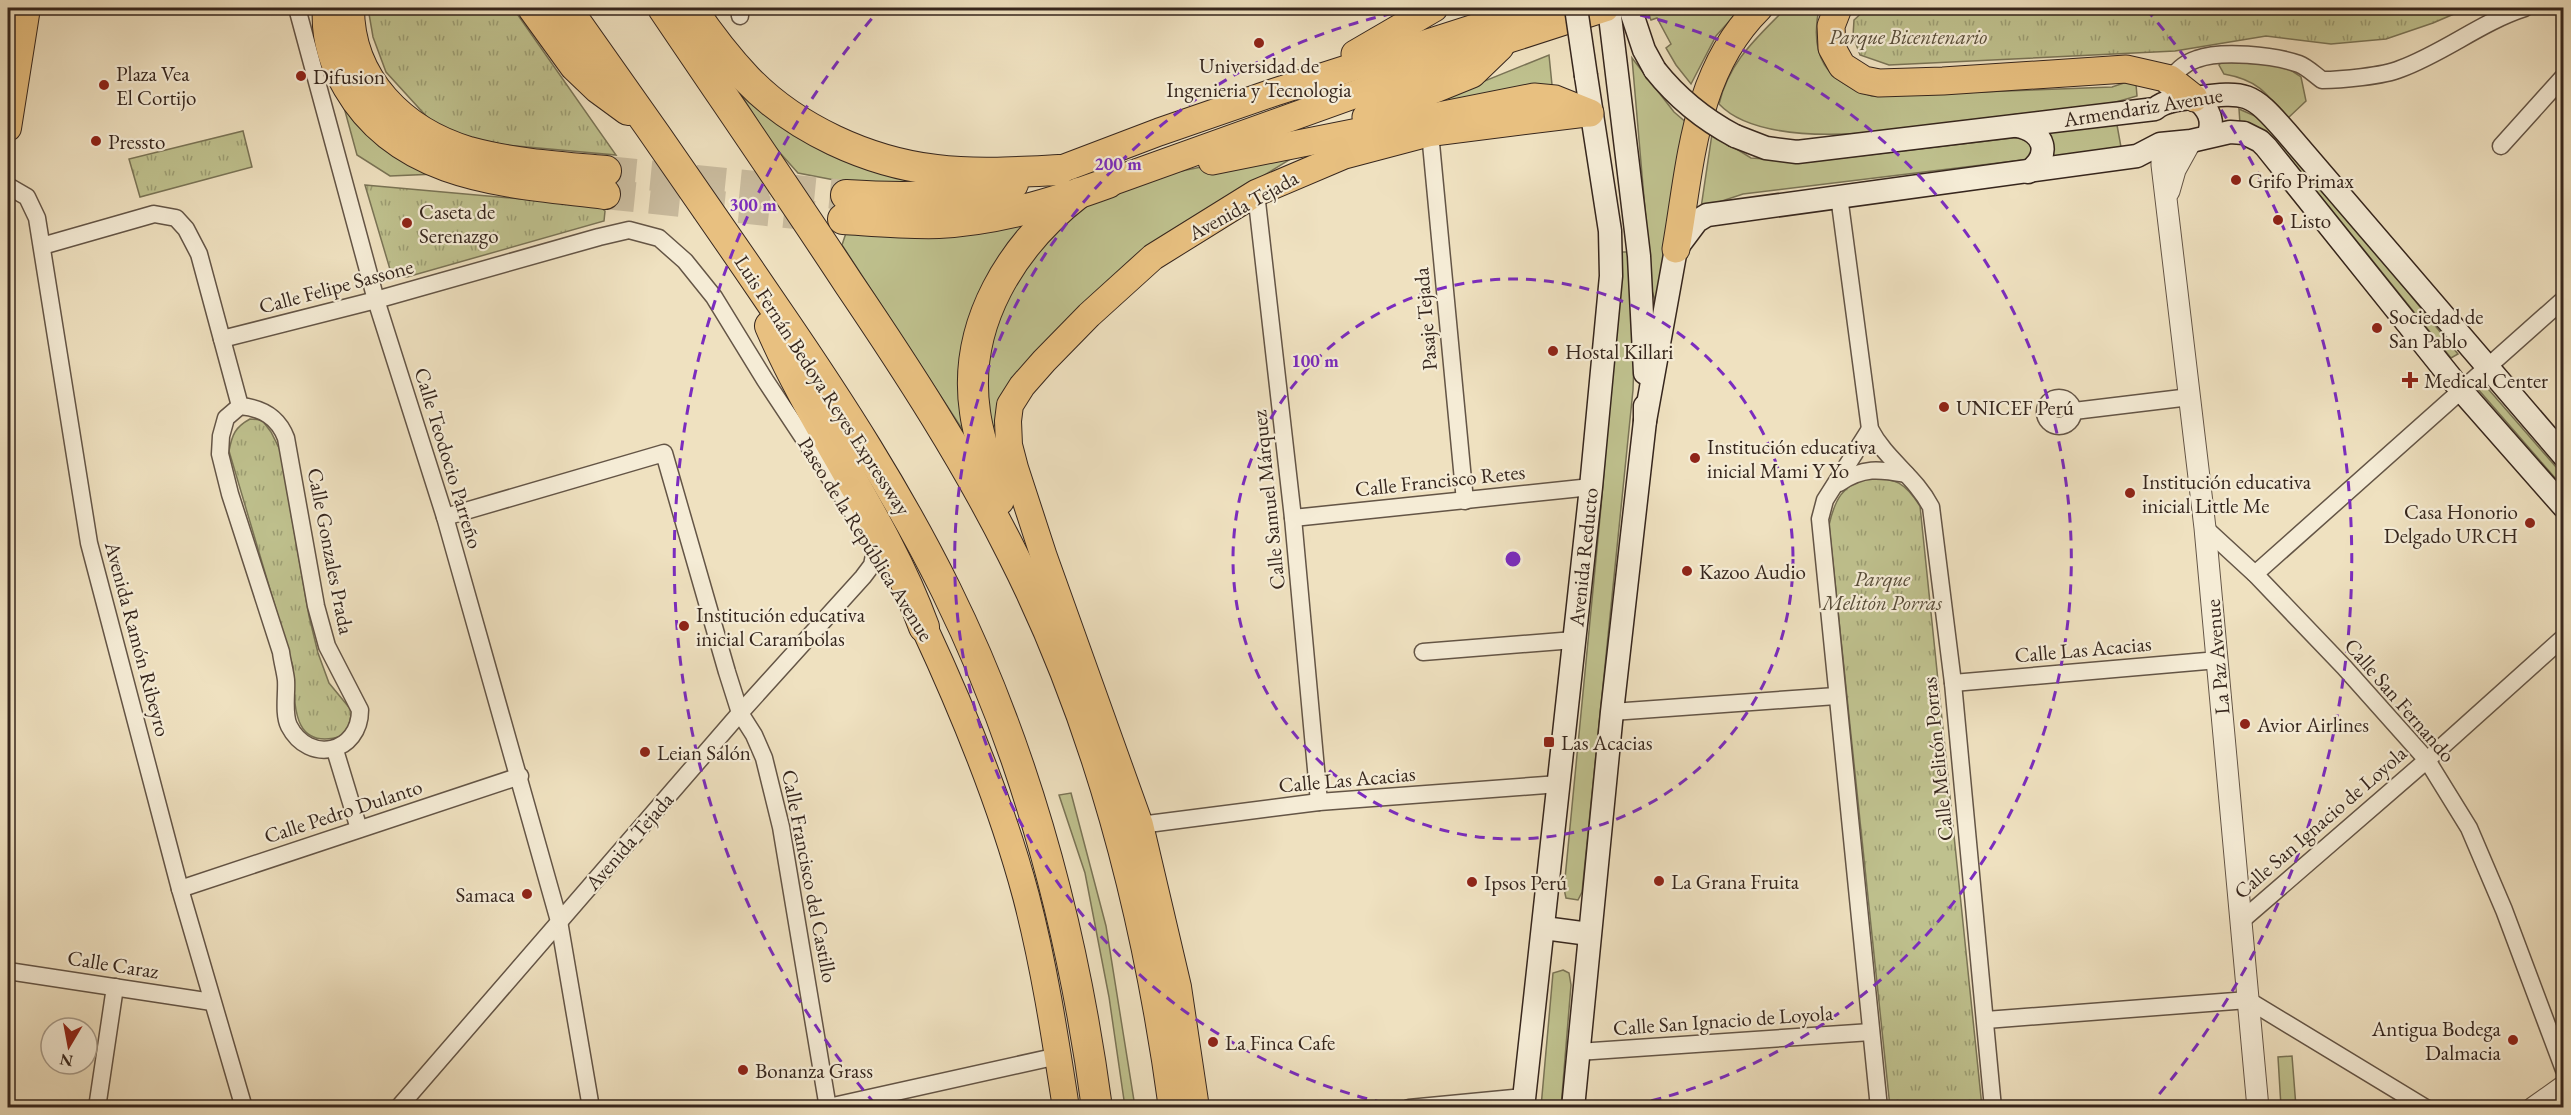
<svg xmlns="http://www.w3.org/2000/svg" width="2571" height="1115" viewBox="0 0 2571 1115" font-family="'EB Garamond',serif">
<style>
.grass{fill:#bfc18e;stroke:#7a7456;stroke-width:1.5}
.park{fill:url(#park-tufts);stroke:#7a7456;stroke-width:1.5}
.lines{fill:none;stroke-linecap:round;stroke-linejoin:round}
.motorway-tunnel{stroke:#cabc9f;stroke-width:30;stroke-dasharray:30 15;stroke-linecap:butt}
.minor-casing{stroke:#645546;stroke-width:19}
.tertiary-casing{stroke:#645546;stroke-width:23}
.secondary-casing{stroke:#36261d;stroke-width:25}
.primary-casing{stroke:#36261d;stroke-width:28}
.trunk-casing{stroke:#36261d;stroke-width:29}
.motorway-casing{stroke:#36261d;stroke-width:32}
.minor{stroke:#f5ecd6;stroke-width:16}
.tertiary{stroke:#f5ecd6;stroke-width:21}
.secondary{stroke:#f5ecd6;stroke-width:22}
.primary{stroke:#e8c080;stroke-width:26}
.trunk{stroke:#e8c080;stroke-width:27}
.motorway{stroke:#e8c080;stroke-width:30}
.secondary-bridge-casing{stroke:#36261d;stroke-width:25;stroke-linecap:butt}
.secondary-bridge{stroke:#f5ecd6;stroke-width:22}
.ring{fill:none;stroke:#7b2cbf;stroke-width:3;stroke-dasharray:10 8}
.poi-dot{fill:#8f2418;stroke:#f5ecd6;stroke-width:2}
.labels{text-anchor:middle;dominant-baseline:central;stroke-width:4.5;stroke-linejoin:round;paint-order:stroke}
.park-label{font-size:21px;font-style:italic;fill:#584d39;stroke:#f5ecd6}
.poi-label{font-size:21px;fill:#36261d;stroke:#f5ecd6;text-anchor:start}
.street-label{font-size:21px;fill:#36261d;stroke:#f5ecd6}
.centre{fill:#7b2cbf;stroke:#f5ecd6;stroke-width:3}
.ring-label{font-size:18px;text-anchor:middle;font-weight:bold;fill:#7b2cbf;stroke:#f5ecd6;stroke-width:4.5;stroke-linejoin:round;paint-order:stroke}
</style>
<defs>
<pattern id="park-tufts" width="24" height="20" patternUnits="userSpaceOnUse" patternTransform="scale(1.5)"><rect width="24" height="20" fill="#bfc18e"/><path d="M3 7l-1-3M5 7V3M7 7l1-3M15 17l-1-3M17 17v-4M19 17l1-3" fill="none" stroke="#9c9d73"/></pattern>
</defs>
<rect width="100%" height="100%" fill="#efe1c0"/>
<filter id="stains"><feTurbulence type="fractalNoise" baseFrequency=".00333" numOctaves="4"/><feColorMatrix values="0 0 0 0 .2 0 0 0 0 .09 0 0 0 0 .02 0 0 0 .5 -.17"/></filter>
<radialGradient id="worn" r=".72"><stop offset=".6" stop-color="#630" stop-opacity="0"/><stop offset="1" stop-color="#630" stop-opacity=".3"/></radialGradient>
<g class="grass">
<path d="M1656,8h85l-25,28 -25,48 -15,-19 -10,-17 5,-4 -14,-26 -6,2 -4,-10z"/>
<path d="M1786,8h33c-10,49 7,73 53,88l240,-9 15,-5 9,2 1,12 -28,8c-42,5 -85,11 -127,16 -64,8 -215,35 -263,-16 11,-44 37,-65 67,-96z"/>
<path d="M1549,55l3,30 -144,27z"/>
<path d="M1632,58l42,54 14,12 -32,179 -4,-12z"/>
<path d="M2221,62l62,3 18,12 5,24 -19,18c-20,-26 -29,-39 -63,-45l-5,-9z"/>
<path d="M726,71l40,36 194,72 -89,8 -73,-14 -25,-28z"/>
<path d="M339,89l96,85 -45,2 -33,-21z"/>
<path d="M2239,109l16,7 45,42 158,196 -7,4 -162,-201 -29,-26 -20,-7z"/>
<path d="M2117,125l4,22 -71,10 -8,-26z"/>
<path d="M1712,134l39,24 57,4 213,-25 14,9 -4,13 -288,35 -42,14z"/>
<path d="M1315,144l-78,48 -177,164 -68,72 -8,-41 7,-45 17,-53 40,-58 74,-48z"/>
<path d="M1047,209l-27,32 -54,194 -124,-190 5,-15z"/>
<path d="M1622,252h7l7,54 -3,84 -51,502 -4,8 -12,-2 -2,-9 37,-382z"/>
<path d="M2483,383l80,92v12l-86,-99z"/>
<path d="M1071,793l35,133 29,181h-10l-16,-110 -24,-124 -26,-78z"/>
<path d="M1563,970l6,3 2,12 -10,122h-20l12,-134z"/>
<path d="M2292,1056l4,51h-15l-3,-50z"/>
</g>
<g class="park">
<path d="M368,8h145l103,147 -132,-12 -46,-14 -52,-57 -13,-35z"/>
<path d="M1867,8h601l-35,15 -47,16 -55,5 -65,-8 -91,15 -286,14 -29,-10 -7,-19 1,-16z"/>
<path d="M243,131l9,36 -112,30 -11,-38z"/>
<path d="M365,185l234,21 6,5 -1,10 -197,56 -15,-1z"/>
<path d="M250,419l12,1 9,12 9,18 29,166 9,37 11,30 23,28 -3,14 -7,11c-52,16 -47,-35 -49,-69l-64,-216c3,-16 6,-24 21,-32z"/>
<path d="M1867,476c29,4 36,4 53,30l62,601h-92l-61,-582c6,-26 13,-38 38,-49z"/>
</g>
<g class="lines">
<g class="motorway-tunnel">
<path d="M606,171l240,24"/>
<path d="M605,194l238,25"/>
</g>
<g class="minor-casing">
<g id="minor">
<path d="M297,8l79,292 69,217 114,404 32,187"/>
<path d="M739,8l1,8"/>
<path d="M2166,86c7,-12 18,-23 31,-27 24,-9 77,-4 102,5 8,3 16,11 23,16 18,0 62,-4 78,-11 44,-16 81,-47 125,-61"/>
<path d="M1430,133l35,368"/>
<path d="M2501,146l63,-70"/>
<path d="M8,186l19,11 10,21 52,325 91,346 64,219"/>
<path d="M1256,193l37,325 26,284"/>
<path d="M1839,196l31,233c16,31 45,47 61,78l22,176 40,425"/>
<path d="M42,246l112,-32 22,4 10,11 13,25 41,152"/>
<path d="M222,339l154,-39 223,-63 30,-7 30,8 26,23 29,36 51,83 102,154"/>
<circle cx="2059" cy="412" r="14"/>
<path d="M240,406c22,2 38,11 46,32l30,168 11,40 33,64c0,43 -51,55 -71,16 -6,-12 -2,-33 -3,-46 -1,-9 -4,-19 -5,-28l-51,-158 -10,-40 1,-18 5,-18z"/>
<path d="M2074,411l116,-14"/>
<path d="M1870,429l-45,71 -5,19 59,589"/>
<path d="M1839,483c24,-16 40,-14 67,-9"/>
<path d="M445,517l219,-64 63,219 13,41 14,22 10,23 17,69 47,281"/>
<path d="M1293,518l298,-31"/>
<path d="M2205,528l50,46 89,93 83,93 42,68 35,82 60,160"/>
<path d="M2255,574l309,-275"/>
<path d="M1423,652l151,-12"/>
<path d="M1953,683l265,-23"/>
<path d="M1612,712l224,-16"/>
<path d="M335,750l24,79"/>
<path d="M1140,825l179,-23 240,-18"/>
<path d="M180,889l340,-113"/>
<path d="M2241,921l186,-161 137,-123"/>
<path d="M8,971l204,31"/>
<path d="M1986,1020l262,-20 178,108"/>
<path d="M1578,1052l293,-20"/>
<path d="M97,1108l18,-121"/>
<path d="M398,1108l342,-395 123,-136 9,-12 3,-15"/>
<path d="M824,1108l234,-52"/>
<path d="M1409,1108l115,-11"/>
</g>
</g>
<g class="tertiary-casing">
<g id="tertiary">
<path d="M2162,145v20l43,363 53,580"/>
<path d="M2169,191l6,-21 16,-29"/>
<path d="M2533,1108l31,-22"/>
</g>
</g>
<g class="secondary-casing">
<g id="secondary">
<path d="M1609,8l30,248 6,117"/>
<path d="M1630,8l14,42 11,20"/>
<path d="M2195,98c13,10 20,22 13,38"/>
<path d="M2017,126c28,5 35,29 11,46"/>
<path d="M1735,136l31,12 31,4 358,-43c10,-9 27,-10 39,-11 53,-7 57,-6 92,34l278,324"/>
<path d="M1645,421l31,-172 21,-28 10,-6 430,-59 23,-12 31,-3 39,-9 14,1 16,8 6,6 194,242 104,118"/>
<path d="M1544,928l45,6"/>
<path d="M1523,1108l68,-621 20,-211 -1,-45 -24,-155"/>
<path d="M1573,1108l39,-396 33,-291v-15"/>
</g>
</g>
<g class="primary-casing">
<g id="primary">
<path d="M8,128l19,-120"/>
<path d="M924,627c41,88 77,176 102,269 18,69 29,141 40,212"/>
<path d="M1196,1108l-18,-121 -38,-162 -96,-268 -29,-89 -6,-23 -1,-24 2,-16 12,-19 22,-25 45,-46 64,-58 103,-64 87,-37 87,-23 160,-20"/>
</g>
</g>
<g class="trunk-casing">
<g id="trunk">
<path d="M1838,8l-7,18 1,22 10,18 22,14 15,3 64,-2 183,-12 44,10 24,19"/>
<path d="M1355,54l79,-46"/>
<path d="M1366,117l106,-43 28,-27"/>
<path d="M1212,161l322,-64 21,2 35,14"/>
<path d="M1059,170l100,-38 116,-40 262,-84"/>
<path d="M1108,183l401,-144 96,-31"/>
<path d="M1676,249c15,-86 18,-177 83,-241"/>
</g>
</g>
<g class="motorway-casing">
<g id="motorway">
<path d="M328,8c-2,27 6,55 20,79 54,93 162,95 257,107"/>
<path d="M349,8c0,72 53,124 120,144 44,12 91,15 137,19"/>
<path d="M533,8l42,58 23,22 30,22"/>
<path d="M566,8c72,101 143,203 213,306 61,89 119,179 167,276 80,162 127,339 151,518"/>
<path d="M663,8c62,92 125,183 186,276 59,87 116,175 163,269 88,173 136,363 162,555"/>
<path d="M691,8c17,25 35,49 56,71 48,50 121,83 189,91 41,5 83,2 123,0"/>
<path d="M846,195c62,4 107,3 167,-11"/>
<path d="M843,219c32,2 64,5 96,4 59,-3 114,-20 169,-40"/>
<path d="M770,326c45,104 115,194 154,301"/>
<path d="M999,500c-8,-29 -20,-57 -24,-88 -13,-88 37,-167 104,-219"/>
</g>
</g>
<use href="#minor" class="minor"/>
<use href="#tertiary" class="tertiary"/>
<use href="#secondary" class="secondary"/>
<use href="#primary" class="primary"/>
<use href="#trunk" class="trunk"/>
<use href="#motorway" class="motorway"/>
<g class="secondary-bridge-casing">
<g id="secondary-bridge">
<path d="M1576,8l10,68"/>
<path d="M1655,70c23,29 48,49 80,66"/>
</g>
</g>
<use href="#secondary-bridge" class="secondary-bridge"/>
</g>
<g class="ring">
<circle cx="1513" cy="559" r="280"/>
<path d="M1402 1107A559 559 0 0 1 1421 8M1605 8A559 559 0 0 1 1624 1107"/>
<path d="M875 1104A839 839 0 0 1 880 9M2146 9A839 839 0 0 1 2151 1104"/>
</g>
<g class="poi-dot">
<circle cx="1259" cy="43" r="6"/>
<circle cx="301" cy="76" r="6"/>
<circle cx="104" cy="85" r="6"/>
<circle cx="96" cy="141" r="6"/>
<circle cx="2236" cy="180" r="6"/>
<circle cx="2278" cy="220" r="6"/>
<circle cx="407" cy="223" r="6"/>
<circle cx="2377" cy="328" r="6"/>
<circle cx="1553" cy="351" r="6"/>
<path d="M2407 371h6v6h6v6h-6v6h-6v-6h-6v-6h6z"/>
<circle cx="1944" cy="407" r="6"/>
<circle cx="1695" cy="458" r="6"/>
<circle cx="2130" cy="493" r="6"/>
<circle cx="2530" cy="523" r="6"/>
<circle cx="1687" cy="571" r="6"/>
<circle cx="684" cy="626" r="6"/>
<circle cx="2245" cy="724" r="6"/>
<rect x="1543" y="736" width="12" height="12" rx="3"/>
<circle cx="645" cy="752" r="6"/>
<circle cx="1659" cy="881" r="6"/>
<circle cx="1472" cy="882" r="6"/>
<circle cx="527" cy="894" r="6"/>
<circle cx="2513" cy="1040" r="6"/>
<circle cx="1213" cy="1042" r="6"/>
<circle cx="743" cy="1070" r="6"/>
</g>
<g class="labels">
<g class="park-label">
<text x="1908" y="36">Parque Bicentenario</text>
<text x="1882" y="578">Parque<tspan x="1882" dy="24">Melitón Porras</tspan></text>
</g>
<g class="poi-label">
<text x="1259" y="65" text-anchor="middle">Universidad de<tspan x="1259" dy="24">Ingenieria y Tecnologia</tspan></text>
<text x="116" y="73">Plaza Vea<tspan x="116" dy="24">El Cortijo</tspan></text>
<text x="313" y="76">Difusion</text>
<text x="108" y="141">Pressto</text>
<text x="2248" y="180">Grifo Primax</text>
<text x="419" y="211">Caseta de<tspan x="419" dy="24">Serenazgo</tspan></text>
<text x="2290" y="220">Listo</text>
<text x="2389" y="316">Sociedad de<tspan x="2389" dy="24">San Pablo</tspan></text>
<text x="1565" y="351">Hostal Killari</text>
<text x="2424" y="380">Medical Center</text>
<text x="1956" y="407">UNICEF Perú</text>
<text x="1707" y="446">Institución educativa<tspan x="1707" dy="24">inicial Mami Y Yo</tspan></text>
<text x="2142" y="481">Institución educativa<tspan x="2142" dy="24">inicial Little Me</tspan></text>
<text x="2518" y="511" text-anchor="end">Casa Honorio<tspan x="2518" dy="24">Delgado URCH</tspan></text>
<text x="1699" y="571">Kazoo Audio</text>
<text x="696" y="614">Institución educativa<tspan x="696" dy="24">inicial Carambolas</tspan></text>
<text x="2257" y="724">Avior Airlines</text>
<text x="1561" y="742">Las Acacias</text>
<text x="657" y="752">Leian Salón</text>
<text x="1671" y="881">La Grana Fruita</text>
<text x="1484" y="882">Ipsos Perú</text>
<text x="515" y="894" text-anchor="end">Samaca</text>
<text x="2501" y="1028" text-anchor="end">Antigua Bodega<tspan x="2501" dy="24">Dalmacia</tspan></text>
<text x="1225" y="1042">La Finca Cafe</text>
<text x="755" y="1070">Bonanza Grass</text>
</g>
<g class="street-label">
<text transform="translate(2143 107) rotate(-9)">Armendariz Avenue</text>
<text transform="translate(1243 205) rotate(-29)">Avenida Tejada</text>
<text transform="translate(336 286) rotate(-15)">Calle Felipe Sassone</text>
<text transform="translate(1425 319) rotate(-95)">Pasaje Tejada</text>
<text transform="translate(823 385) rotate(57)">Luis Fernán Bedoya Reyes Expressway</text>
<text transform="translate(449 458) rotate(73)">Calle Teodocio Parreño</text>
<text transform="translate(1440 480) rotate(-6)">Calle Francisco Retes</text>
<text transform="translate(1268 500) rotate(-96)">Calle Samuel Márquez</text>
<text transform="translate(866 539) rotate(58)">Paseo de la República Avenue</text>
<text transform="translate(331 551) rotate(79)">Calle Gonzales Prada</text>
<text transform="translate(1583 557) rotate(-84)">Avenida Reducto</text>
<text transform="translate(138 639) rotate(75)">Avenida Ramón Ribeyro</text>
<text transform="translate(2083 649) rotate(-5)">Calle Las Acacias</text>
<text transform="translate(2217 657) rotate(-95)">La Paz Avenue</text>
<text transform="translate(2400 700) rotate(49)">Calle San Fernando</text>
<text transform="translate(1937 759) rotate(-96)">Calle Melitón Porras</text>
<text transform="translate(1347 779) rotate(-5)">Calle Las Acacias</text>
<text transform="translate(343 811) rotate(-18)">Calle Pedro Dulanto</text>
<text transform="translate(2320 822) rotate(-41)">Calle San Ignacio de Loyola</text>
<text transform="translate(629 841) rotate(-49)">Avenida Tejada</text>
<text transform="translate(810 876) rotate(79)">Calle Francisco del Castillo</text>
<text transform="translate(113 964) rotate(9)">Calle Caraz</text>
<text transform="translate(1723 1020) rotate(-4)">Calle San Ignacio de Loyola</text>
</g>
</g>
<circle cx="1513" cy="559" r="9" class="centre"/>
<g class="ring-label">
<text x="1118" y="170">200 m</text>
<text x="753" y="211">300 m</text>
<text x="1315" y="367">100 m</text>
</g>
<rect width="2571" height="1115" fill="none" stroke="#efe1c0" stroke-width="30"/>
<rect x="9" y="9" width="2553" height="1097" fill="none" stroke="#36261d" stroke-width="3"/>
<rect x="15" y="15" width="2541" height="1085" fill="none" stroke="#36261d" stroke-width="1.5"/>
<g transform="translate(69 1046) rotate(190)"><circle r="28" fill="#f5ecd6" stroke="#a99d8c" stroke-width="1.5"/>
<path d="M0-4.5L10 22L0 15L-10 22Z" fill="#8f2418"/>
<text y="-9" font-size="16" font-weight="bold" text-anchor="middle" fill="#36261d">N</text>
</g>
<rect width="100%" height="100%" filter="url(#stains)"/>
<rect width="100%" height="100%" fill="url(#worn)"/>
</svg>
